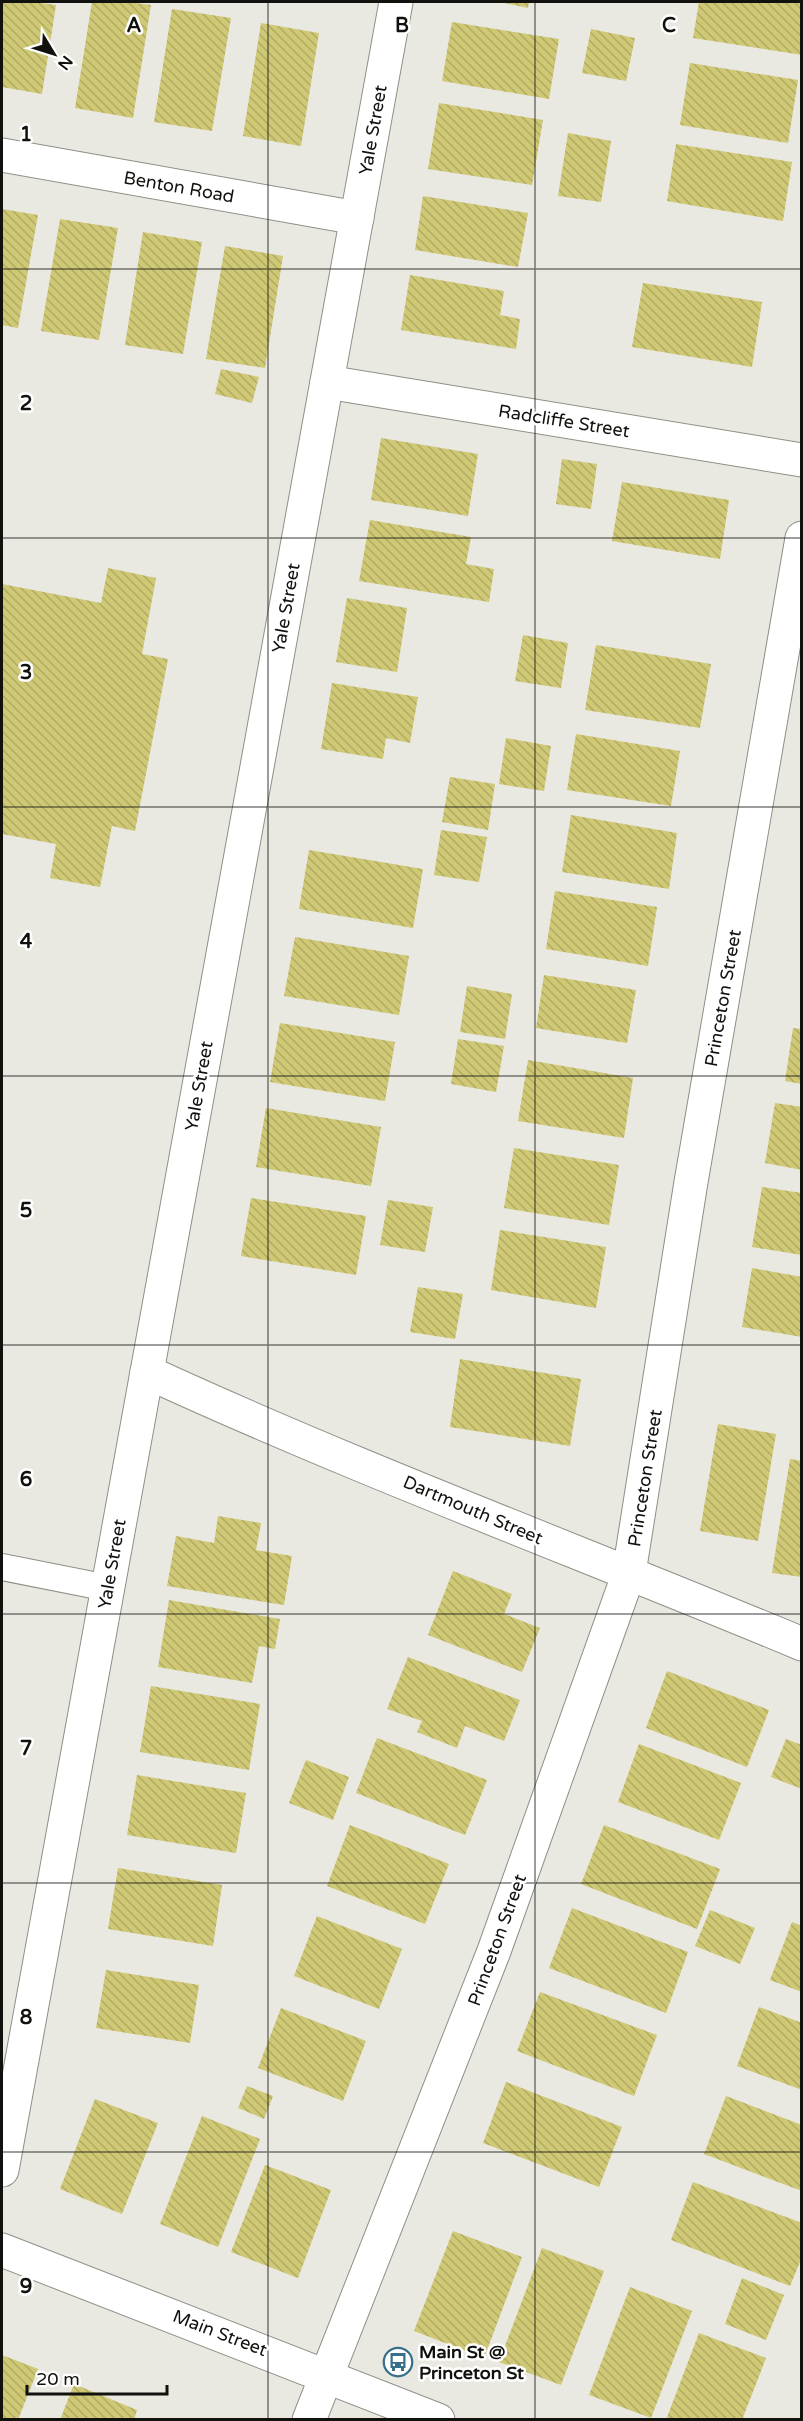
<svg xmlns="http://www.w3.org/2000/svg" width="803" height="2421" viewBox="0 0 803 2421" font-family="'Varela Round',sans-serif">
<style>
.building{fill:url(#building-back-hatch)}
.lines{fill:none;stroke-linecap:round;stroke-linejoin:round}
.lane-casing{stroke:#8f8f87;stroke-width:28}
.street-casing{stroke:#8f8f87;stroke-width:35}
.secondary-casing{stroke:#8f8f87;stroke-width:35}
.lane{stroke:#fff;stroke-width:26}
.street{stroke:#fff;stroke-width:33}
.secondary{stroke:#fff;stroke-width:33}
.grid{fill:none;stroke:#11110e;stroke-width:1.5;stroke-opacity:0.55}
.labels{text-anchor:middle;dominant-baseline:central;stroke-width:5;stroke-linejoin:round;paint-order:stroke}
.street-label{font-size:18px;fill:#11110e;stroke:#fff}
.poi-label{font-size:18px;font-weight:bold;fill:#11110e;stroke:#fff;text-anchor:start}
.grid-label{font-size:20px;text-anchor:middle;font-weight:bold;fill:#11110e;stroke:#fff;stroke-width:5;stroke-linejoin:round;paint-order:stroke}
</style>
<defs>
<pattern id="building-back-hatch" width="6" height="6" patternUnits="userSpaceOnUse" patternTransform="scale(1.5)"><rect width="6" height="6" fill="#cfc875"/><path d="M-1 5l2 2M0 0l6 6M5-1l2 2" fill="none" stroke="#b1ab64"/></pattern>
</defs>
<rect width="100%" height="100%" fill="#eae9e1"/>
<g class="building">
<path d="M2,2h31l23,3 -14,89 -40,-7z"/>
<path d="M92,2h36l23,3 -18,113 -58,-10z"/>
<path d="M500,2h29l-1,6z"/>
<path d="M699,2h103v53l-109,-17z"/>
<path d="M172,9l59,9 -19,113 -58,-9z"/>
<path d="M452,22l107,17 -10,60 -107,-18z"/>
<path d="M261,23l58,10 -18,113 -58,-10z"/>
<path d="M591,29l44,9 -9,43 -44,-8z"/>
<path d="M690,63l108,17 -10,63 -108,-18z"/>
<path d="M439,103l104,17 -11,65 -104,-16z"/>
<path d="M568,133l43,8 -10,61 -43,-6z"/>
<path d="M676,144l116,18 -9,59 -116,-20z"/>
<path d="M423,196l105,17 -10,54 -103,-17z"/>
<path d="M2,209l36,6 -20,113 -16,-3z"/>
<path d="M60,219l58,9 -19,112 -58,-9z"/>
<path d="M143,232l59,10 -19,112 -58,-9z"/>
<path d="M225,246l58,10 -18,112 -59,-9z"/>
<path d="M410,275l94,16 -4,24 20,4 -4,30 -115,-19z"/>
<path d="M643,283l119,19 -10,65 -120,-20z"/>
<path d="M221,369l38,8 -7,26 -37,-9z"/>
<path d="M381,438l97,16 -10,62 -97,-16z"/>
<path d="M562,459l35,5 -6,45 -35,-5z"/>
<path d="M622,482l107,18 -9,59 -108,-18z"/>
<path d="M370,520l101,17 -5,27 28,5 -5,33 -130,-21z"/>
<path d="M108,568l48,10 -14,76 26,5 -33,172 -23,-5 -12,61 -50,-9 6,-34 -54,-10v-250l99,19z"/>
<path d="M347,598l60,10 -10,64 -61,-10z"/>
<path d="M523,635l45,8 -7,45 -46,-7z"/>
<path d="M596,645l115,19 -11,64 -115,-18z"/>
<path d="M332,683l86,14 -8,46 -24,-5 -3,21 -62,-10z"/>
<path d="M576,734l104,17 -9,55 -104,-16z"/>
<path d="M506,738l45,8 -7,45 -45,-7z"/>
<path d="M450,777l45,7 -7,46 -46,-8z"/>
<path d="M571,815l106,18 -8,56 -107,-17z"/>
<path d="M441,830l46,7 -8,45 -45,-7z"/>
<path d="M309,850l114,19 -10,59 -114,-19z"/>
<path d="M555,891l102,16 -9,59 -102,-17z"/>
<path d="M295,937l114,19 -10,59 -115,-19z"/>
<path d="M544,975l92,15 -9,53 -91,-15z"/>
<path d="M467,986l45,8 -7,45 -45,-7z"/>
<path d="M280,1023l115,19 -10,59 -115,-19z"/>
<path d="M793,1028l9,1v55l-17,-3z"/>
<path d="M458,1039l46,7 -8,46 -45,-8z"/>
<path d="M528,1060l105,18 -9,60 -106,-17z"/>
<path d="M775,1103l27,4v63l-37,-7z"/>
<path d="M266,1108l115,19 -10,59 -115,-19z"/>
<path d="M514,1148l105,17 -10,60 -105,-17z"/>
<path d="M762,1187l40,6v62l-50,-8z"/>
<path d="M251,1198l115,18 -10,59 -115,-19z"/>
<path d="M388,1200l45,7 -8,45 -45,-7z"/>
<path d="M500,1230l106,17 -10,61 -105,-18z"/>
<path d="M752,1268l50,9v60l-60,-10z"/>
<path d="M418,1287l45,7 -8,45 -45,-7z"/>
<path d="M460,1359l121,20 -11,67 -120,-19z"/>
<path d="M718,1424l58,10 -18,107 -58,-10z"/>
<path d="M790,1459l12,2v116l-30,-4z"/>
<path d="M218,1516l43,7 -5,27 36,6 -8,49 -117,-19 9,-50 38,7z"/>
<path d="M453,1571l59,23 -8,20 36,14 -18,44 -94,-37z"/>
<path d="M169,1600l111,19 -5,30 -16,-3 -7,37 -94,-16z"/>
<path d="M408,1657l112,43 -16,41 -39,-15 -8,22 -40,-16 5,-11 -35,-12z"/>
<path d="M667,1671l102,39 -22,57 -101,-39z"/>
<path d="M151,1686l109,18 -11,66 -109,-18z"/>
<path d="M377,1738l110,42 -22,55 -109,-42z"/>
<path d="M786,1739l16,6v44l-31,-12z"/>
<path d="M639,1744l102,39 -22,57 -101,-38z"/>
<path d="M306,1760l43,17 -16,43 -44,-17z"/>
<path d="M137,1775l109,18 -10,60 -109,-18z"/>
<path d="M350,1825l99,39 -24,60 -98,-38z"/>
<path d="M604,1825l116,44 -23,60 -116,-45z"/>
<path d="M118,1868l104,17 -9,61 -105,-17z"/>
<path d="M572,1908l116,44 -22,61 -117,-45z"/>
<path d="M710,1910l45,18 -15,36 -45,-18z"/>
<path d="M317,1916l85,33 -23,60 -85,-33z"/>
<path d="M792,1922l10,4v66l-32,-12z"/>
<path d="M106,1970l93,15 -9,58 -94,-15z"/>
<path d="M540,1992l117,43 -23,61 -117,-45z"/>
<path d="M759,2007l43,16v67l-65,-24z"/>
<path d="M281,2008l85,33 -23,60 -85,-33z"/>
<path d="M506,2082l116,45 -23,60 -116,-44z"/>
<path d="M247,2086l26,10 -9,23 -26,-11z"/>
<path d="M726,2096l76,29v66l-98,-37z"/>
<path d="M95,2099l63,24 -36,91 -62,-25z"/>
<path d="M202,2116l58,23 -42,108 -58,-23z"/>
<path d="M265,2165l66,25 -33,88 -67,-26z"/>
<path d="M693,2182l109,41v34l-12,29 -119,-46z"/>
<path d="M453,2231l69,26 -38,101 -70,-27z"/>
<path d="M542,2248l62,23 -43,114 -62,-23z"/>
<path d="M742,2278l42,17 -18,45 -41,-16z"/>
<path d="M630,2287l62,24 -41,107 -62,-23z"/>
<path d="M699,2333l67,25 -24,62h-76z"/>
<path d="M2,2355l36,14 -20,51h-16z"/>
<path d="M74,2384l63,26 -3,10h-74z"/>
</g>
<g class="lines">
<g class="lane-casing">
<path id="lane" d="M2,1567l106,21"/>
</g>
<g class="street-casing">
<g id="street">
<path d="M2,155l355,63"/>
<path d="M327,382l475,78"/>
<path d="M147,1372c215,99 437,181 655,272"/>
<path d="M2,2170l394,-2168"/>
<path d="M309,2420l185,-469 135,-378 62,-391 111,-644"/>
</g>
</g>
<g class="secondary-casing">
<path id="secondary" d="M2,2250l436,170"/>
</g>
<use href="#lane" class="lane"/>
<use href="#street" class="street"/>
<use href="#secondary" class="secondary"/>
</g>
<path class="grid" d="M268,2v2418M535,2v2418M2,269h800M2,538h800M2,807h800M2,1076h800M2,1345h800M2,1614h800M2,1883h800M2,2152h800"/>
<defs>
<g id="bus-ring" transform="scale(1.5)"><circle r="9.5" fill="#fff" stroke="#38708a" stroke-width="1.5"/><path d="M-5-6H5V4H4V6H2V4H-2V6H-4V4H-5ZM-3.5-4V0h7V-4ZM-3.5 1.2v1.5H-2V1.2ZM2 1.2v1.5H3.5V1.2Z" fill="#38708a"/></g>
</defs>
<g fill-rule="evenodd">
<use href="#bus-ring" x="398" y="2362"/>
</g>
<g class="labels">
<g class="street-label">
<text transform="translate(373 130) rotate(-80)">Yale Street</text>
<text transform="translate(179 187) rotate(10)">Benton Road</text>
<text transform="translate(564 421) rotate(9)">Radcliffe Street</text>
<text transform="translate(286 608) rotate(-80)">Yale Street</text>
<text transform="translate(723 998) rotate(-80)">Princeton Street</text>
<text transform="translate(199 1086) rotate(-80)">Yale Street</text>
<text transform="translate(645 1478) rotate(-81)">Princeton Street</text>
<text transform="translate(473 1510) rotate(23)">Dartmouth Street</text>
<text transform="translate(112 1564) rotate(-80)">Yale Street</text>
<text transform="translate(497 1940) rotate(-70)">Princeton Street</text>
<text transform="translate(220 2333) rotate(21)">Main Street</text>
</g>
<g class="poi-label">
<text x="419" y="2352">Main St @<tspan x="419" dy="21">Princeton St</tspan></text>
</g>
</g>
<g class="grid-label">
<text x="134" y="32">A</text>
<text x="402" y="32">B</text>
<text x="669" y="32">C</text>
<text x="26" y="141">1</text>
<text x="26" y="410">2</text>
<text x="26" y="679">3</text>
<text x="26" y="948">4</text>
<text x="26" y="1217">5</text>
<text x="26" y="1486">6</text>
<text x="26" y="1755">7</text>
<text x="26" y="2024">8</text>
<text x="26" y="2293">9</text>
</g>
<rect width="803" height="2421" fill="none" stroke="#11110e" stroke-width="6"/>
<g transform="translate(54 54) rotate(128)" stroke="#ffffff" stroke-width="4.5" paint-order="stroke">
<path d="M0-4.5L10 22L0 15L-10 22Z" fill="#11110e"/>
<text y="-9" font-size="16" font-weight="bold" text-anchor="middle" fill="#11110e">N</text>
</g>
<path d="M27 2385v9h140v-9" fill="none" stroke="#11110e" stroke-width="3"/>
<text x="36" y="2385" font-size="18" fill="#11110e" stroke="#ffffff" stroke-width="4.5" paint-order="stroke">20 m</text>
</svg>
